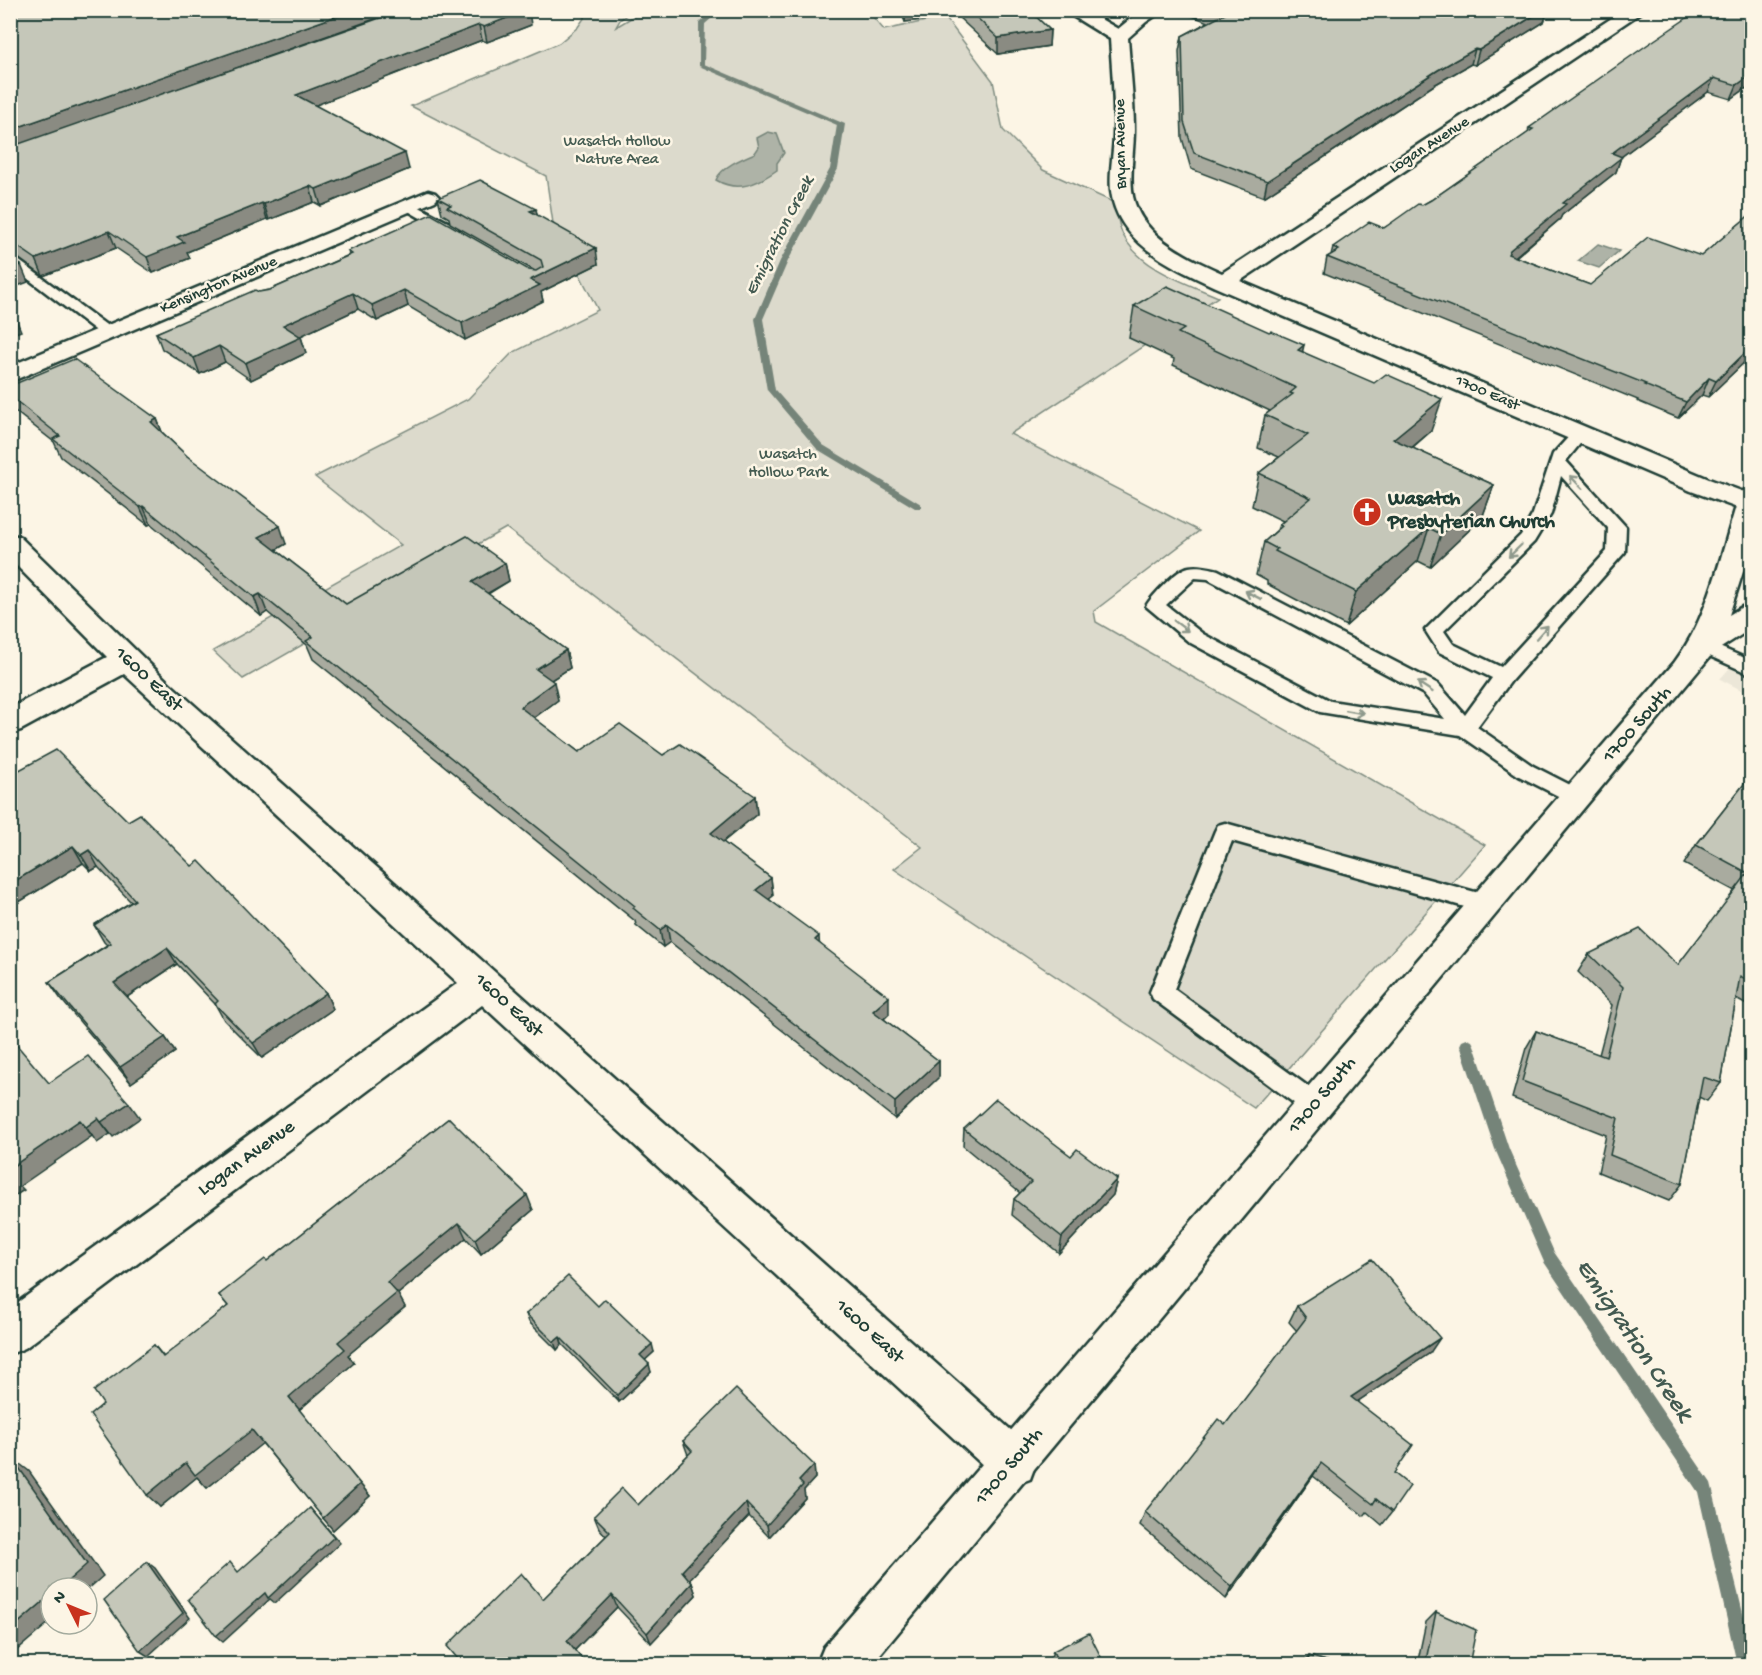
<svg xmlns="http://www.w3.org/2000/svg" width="1762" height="1675" viewBox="0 0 1762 1675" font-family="'Gochi Hand',sans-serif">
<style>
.built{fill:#ece7d8}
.green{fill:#dcdacc;stroke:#7e8c80;stroke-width:1.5}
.water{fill:#aeb3a7;stroke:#758479;stroke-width:1.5}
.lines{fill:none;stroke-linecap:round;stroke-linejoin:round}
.stream{fill:#758479;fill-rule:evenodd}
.lane-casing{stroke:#1f3d34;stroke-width:5}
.street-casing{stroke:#1f3d34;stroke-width:5}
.secondary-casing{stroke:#1f3d34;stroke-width:5}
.lane{fill:#fcf5e5;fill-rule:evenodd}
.street{fill:#fcf5e5;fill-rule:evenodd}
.secondary{fill:#fcf5e5;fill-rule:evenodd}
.wall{fill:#a9ab9f;stroke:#1f3d34;stroke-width:1.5}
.shaded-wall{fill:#8a8b82;stroke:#1f3d34;stroke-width:1.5}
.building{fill:#c5c7b9;stroke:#1f3d34;stroke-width:1.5}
.oneway{stroke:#8e998c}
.labels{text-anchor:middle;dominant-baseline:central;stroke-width:5;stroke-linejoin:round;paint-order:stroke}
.far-park-label{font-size:16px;fill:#455c52;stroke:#fcf5e5}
.far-street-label{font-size:16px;fill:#1f3d34;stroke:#fcf5e5}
.far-water-label{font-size:18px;font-style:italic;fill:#435a51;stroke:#fcf5e5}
.poi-label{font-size:20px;font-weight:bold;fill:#1f3d34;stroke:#fcf5e5;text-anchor:start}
.street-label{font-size:20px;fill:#1f3d34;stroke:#fcf5e5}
.near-water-label{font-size:26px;font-style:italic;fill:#435a51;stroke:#fcf5e5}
</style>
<rect width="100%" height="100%" fill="#fcf5e5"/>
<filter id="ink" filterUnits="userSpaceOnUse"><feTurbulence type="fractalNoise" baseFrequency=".0167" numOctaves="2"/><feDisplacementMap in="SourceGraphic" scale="12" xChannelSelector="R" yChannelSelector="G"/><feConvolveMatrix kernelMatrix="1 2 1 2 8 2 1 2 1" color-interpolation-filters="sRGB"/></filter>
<g filter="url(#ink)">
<path class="built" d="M1751,644v51l-31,-16z"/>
<path class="green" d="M644,10l224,1 16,19 61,-13 48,64 10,49 40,40 72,33c2,11 3,22 8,32 17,34 63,48 95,62l-208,137 189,97 -105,80 2,11 389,223 -231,263 -360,-239 28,-22 -416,-319 -263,151 -30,-28 188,-106 -86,-68 153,-78 44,-46 86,-43 -45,-87 -7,-47 -135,-70 148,-63 19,-16 11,-16h42l-11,9 -4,7z"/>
<g class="water">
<path d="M768,132l9,2 7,19 -7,10v7c-20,14 -39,23 -61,10 5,-13 27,-22 39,-27l4,-6 -2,-9z"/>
<path d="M1598,244l21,7 -20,17 -21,-7z"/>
</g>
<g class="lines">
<g class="stream">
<path d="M713,10h8l-16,14 -1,40 141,60 -7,45 -50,92 -25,58 12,71 48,55 98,59v4h-6l-98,-59 -50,-59 -12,-71 25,-58 50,-92 7,-44 -138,-59v-43z"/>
<path d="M1467,1039l5,2 2,4 35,104 45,103 157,231 41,167v14h-15l-39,-172 -154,-230 -49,-113 -35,-104 2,-4z"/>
</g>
<g class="lane-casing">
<g id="lane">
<path d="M408,201l49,26 2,3 -2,3h-10l-44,-25 -2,-3z"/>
<path d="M10,254l103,76 3,3 -3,3h-10l-93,-71z"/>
<path d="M1580,429l8,5 -22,27 60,66 -1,25 -114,129 -34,46 56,39 51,26 3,5 -3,5 -7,3 -7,-3 -51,-26 -59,-41 -140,-23 -131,-70 -43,-36c6,-10 31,-37 43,-39 9,-2 21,1 29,3l220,114 27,31 27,-37 -53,-26 -14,-22 96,-95 12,-21 20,-60 21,-23zM1561,476l47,52 -1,23 -106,116 -48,-23 -9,-13 90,-89 17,-28zM1195,578l13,1 216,115 21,25 -114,-18 -128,-67 -37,-29z"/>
<path d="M1703,640l49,21v14l-56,-25 -2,-4 2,-4z"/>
<path d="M1225,823l261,72 8,3 3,6 -3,6 -8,3 -254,-72 -58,148 150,109 3,7 -3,7 -9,3 -9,-3 -153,-113 -3,-7 65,-161 3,-6z"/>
</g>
</g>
<g class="street-casing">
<g id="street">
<path d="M1063,10h22l33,19 23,-19h23l-18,12 -18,16c2,31 6,61 6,92 0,20 -4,40 -2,60 5,45 53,66 90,83l402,-263h21l-405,271 469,198 43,16v16l-12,-2 -49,-18 -476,-204c-41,-19 -98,-44 -104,-96 -2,-20 3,-39 3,-59 1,-31 -2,-62 -4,-93z"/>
<path d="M428,191l7,2 4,4 -4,4 -425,181v-16z"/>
<path d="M10,534l10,3 148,145 862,765 6,16 -6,16 -16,6 -16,-6 -516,-474 -457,343 -15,6v-46l448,-325 -334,-309 -103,56 -11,3v-25l97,-51 -97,-98z"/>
</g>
</g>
<g class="secondary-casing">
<path id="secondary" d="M1752,489v55l-23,71 13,-8 10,-2v23l-39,25 -841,1011h-55l7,-17 850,-984c36,-47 47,-111 65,-166l4,-6z"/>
</g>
<use href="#lane" class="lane"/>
<use href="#street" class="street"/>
<use href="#secondary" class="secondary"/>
</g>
<g class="wall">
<path d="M10,10h390l-166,59 169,-59 128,15 -44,17 -5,-2 -167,65 94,64 -88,37 -7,-4 -45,18 -2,-1 -80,33 3,6 -37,15 -37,-25 -73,28 -33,-24z"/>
<path d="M900,10h129l21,20 -1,16 -51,8 -41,-38 -52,6z"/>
<path d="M1177,10h371l-4,12 -69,43 -4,-1 -37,21 -170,112 -73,-28 -9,-31 -3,-87 3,-15 26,-14z"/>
<path d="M1752,10v74l-21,15 -23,-7 -87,65 -5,15 -54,43 -2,4 -44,38 74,28 111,-29 51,-43v142l-44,42 -6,-2 -24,23 -41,-17 1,-1 -314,-127 3,-16 4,-2 2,-8 51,-19 47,-28 97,-67 1,-5z"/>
<path d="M438,198l99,17 61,49 -57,28 2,9 -78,39 -57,-34 -31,15 -19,-12 -58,27 1,1 5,16 -55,27 -26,-18 -25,12 -38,-25 -6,-16 103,-41 11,-2 79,-35 -1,-4 187,20 -85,-48 -1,-5 -7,-4z"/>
<path d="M1134,306l169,46 128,79 -19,17 82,37 -12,33 -52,49 -12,-6 -72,65 -79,-42v-3l-11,-6 8,-33 13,-12 2,-5 4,-4 -31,-15 7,-33 20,-16 -21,-9 7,-33 5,-4 -97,-46 1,-6 -45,-21z"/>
<path d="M10,386l147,33 5,13 25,24 99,88 -10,6 70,54 159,-41 4,18 -21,13 78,56 4,18 -19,12 7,20 -24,18 45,34 84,3 92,41 2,18 -34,28 48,36 2,18 -4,3 50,44 70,71 -5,5 55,42v16l-44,42 -225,-177 -7,5 -27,-22 -1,-4 -322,-262 -6,-14 -40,-33 -6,4 -110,-92 -3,1 -87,-68 -7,-15 -43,-34z"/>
<path d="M1752,774v234l-16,-9 -15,84 -14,18 -8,-4 -17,87 -13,17 -71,-29 8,-37 -94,-37 14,-50 10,-17 63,24 13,-50 -34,-33 11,-18 89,11 57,-74 -51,-27 12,-19z"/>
<path d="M10,775l118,46 64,45 134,127 7,16 -71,49 -38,-38 -9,-16 -38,-40 -50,33 38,40 10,15 -44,31 -71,-85 -11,-16 58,-37 -3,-3 -10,-17 37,-23 -33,-35 -7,4 -8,-8 -64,39 -9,-9z"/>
<path d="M449,1118l84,92 -52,44 -15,-16 -68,56 7,13 -57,48 6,8 -55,47 71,86 -37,34 -71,-87 -55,45 -10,-11 -37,30 -57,-103 51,-59 10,12 64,-51 -9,-11 48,-34z"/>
<path d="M964,1129l107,27 46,23 -4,16 -54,58 -47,-38 2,-16 6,-6 -57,-47z"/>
<path d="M598,1306l56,46 -9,8 6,12 -32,30 -57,-58 -5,6 -28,-28 -3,-8z"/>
<path d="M1297,1306l133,47 -73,49 37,71 -2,39 -10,13 -15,-13 -3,4 -51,-40 -87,123 -86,-74 5,-13 80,-87 72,-94 -8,-9z"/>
<path d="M683,1441l131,24 1,13 -11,12 1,8 -36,39 -20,-21 -60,63 3,4 4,12 -45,48 -34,-36 -42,43 -32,-51 63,-63 -7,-8 -5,-12 44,-11 50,-50z"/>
<path d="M1436,1612l33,53h-52l9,-43z"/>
<path d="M1053,1651l52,14 -53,-6 -1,-2z"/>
<path d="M1309,1656l31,9h-38z"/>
</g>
<g class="shaded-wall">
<path d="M354,10h46l-390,138v-18z"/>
<path d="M527,10h2l2,15 -44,17 -3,-15z"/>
<path d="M906,10h51v6l-52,6z"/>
<path d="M1543,10h5l-4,12 -69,43 4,-15z"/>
<path d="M479,25l3,15 -181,71 -5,-16z"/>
<path d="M1050,30l-1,16 -51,8v-16z"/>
<path d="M1475,49l-4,15 -37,21 -170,112 3,-16 171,-111z"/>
<path d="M1752,74v10l-21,15 6,-14z"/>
<path d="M1714,78l-6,14 -87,65 -5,15 -54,43 -2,4 -55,46 3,-11 2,-4 53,-47 49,-50z"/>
<path d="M405,153l4,16 -88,37 -5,-17z"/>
<path d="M310,186l4,16 -45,18 -5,-16z"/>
<path d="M262,203l5,16 -80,33 3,6 -37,15 -6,-16 30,-20z"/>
<path d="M536,209l3,15 -9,-13z"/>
<path d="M109,231l7,17 -73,28 -7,-17z"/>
<path d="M596,248l2,16 -57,28 2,9 -78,39 -3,-17 68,-43z"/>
<path d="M21,265l7,17 -18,7v-20z"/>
<path d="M404,290l4,16 -31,15 -5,-16z"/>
<path d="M353,293l5,16 -70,33 -5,-17z"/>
<path d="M14,314l7,17 -11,4v-20z"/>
<path d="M301,337l5,16 -55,27 -6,-17z"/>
<path d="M1304,345l-7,32 1,-27z"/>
<path d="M219,346l6,16 -25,12 -6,-16z"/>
<path d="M1752,346v9l-44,42 8,-16z"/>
<path d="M1709,378l-7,17 -24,23 8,-16z"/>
<path d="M1442,399l-11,32 -48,41 10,-33z"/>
<path d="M157,419l7,18 -13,-15z"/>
<path d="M1494,485l-12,33 -52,49 11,-33z"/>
<path d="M143,506l8,18 -3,1 -8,-18z"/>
<path d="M280,526l6,18 -20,11 -7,-18z"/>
<path d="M1429,528l-11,33 -72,65 10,-34z"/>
<path d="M505,563l4,18 -33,19 -4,-18z"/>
<path d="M260,594l7,18 -6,4 -7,-19z"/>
<path d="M566,650l4,18 -30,19 -4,-18z"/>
<path d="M554,682l4,18 -34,25 -4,-18z"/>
<path d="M755,796l2,18 -44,36 -2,-17z"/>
<path d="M73,846l10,17 -64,39 -9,-12v-6z"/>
<path d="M89,850l9,17 -7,4 -10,-16z"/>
<path d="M771,878l2,18 -15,12 -2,-18z"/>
<path d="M667,925l3,17 -7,5 -3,-17z"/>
<path d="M819,936l1,17 -5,-13z"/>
<path d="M167,948l10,16 -53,35 -10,-16z"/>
<path d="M326,993l7,16 -71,49 -9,-15z"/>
<path d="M889,997v17l-16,14v-17z"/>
<path d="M165,1037l10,15 -44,31 -11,-16z"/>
<path d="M939,1061v16l-44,42v-17z"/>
<path d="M129,1103l11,15 -27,19 -12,-15z"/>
<path d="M98,1118l12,16 -13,9 -11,-16z"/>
<path d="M80,1120l12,16 -72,50 4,4 -14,9v-31z"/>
<path d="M1117,1179l-4,16 -54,58 3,-16z"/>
<path d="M527,1195l6,15 -52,44 -6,-15z"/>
<path d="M459,1223l7,15 -68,56 7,13 -57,48 6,8 -55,47 -10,-13 49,-55 49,-60z"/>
<path d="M560,1337l2,7 -5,6 -3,-8z"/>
<path d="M1440,1338l-10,15 -87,58 8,-14z"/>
<path d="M652,1344l2,8 -12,11 -2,-8z"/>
<path d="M649,1364l2,8 -32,30 -2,-7z"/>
<path d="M252,1430l11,13 -56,45 -10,-11 -37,30 -13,-12 39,-32z"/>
<path d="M12,1458l17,13 74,105 -16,14v-2h-27z"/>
<path d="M1321,1463l-8,13 -87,123 6,-12z"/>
<path d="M814,1465l1,13 -11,12 1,8 -36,39 -2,-12 32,-44z"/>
<path d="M360,1484l10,12 -37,34 -10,-12z"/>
<path d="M746,1503l3,13 -63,67 -4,-12z"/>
<path d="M310,1508l30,35 -65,60 -5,-4 -47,43 -7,-6z"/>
<path d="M147,1562l8,6 35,50 -42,38 -8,-5z"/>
<path d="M692,1583l4,12 -45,48 -4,-10z"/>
<path d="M51,1595v26l-41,35v-26z"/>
<path d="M612,1595l5,12 -44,45 -6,-11z"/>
</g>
<g class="building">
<path d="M10,10h344l-344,120z"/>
<path d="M403,10h124l-43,17 -5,-2 -183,70 109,58 -89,36 -6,-3 -46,18 -2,-1 -85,34 7,5 -37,15 -38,-26 -73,28 -26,-18v-94z"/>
<path d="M969,10h60l21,20 -52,8z"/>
<path d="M1217,10h326l-64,40 -4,-1 -37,21 -171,111 -73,-28 -10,-31 -2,-86 43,-22z"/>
<path d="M1699,10h53v40l-2,1 2,1v22l-15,11 -23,-7 -102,75 10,4 -59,46 3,1 -56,46 -2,4 82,31 58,-48 53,19 51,-43v133l-36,35 -7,-3 -23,24 -42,-17 2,-1 -319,-127 12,-7 -6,-3 36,-25 15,6 34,-24 4,1 9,-5 102,-71 -4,-1 118,-83z"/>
<path d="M480,180l56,29 -6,2 66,37 -66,32 10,5 -78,38 -58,-33 -32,15 -19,-12 -70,32 18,12 -56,26 -26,-17 -25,12 -38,-25 99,-43 4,2 11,-2 82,-36 -4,-3 83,-37 98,56 7,1 7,-4 -2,-7 -94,-53 4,-2 -13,-7z"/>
<path d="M10,257l11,8 -11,4z"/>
<path d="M1167,286l102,46 2,-1 33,14 -6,5 76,33 12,-9 56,25 -49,40 101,46 -53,49 -12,-6 -73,64 -81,-41 2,-2 -13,-7 18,-16 -3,-1 32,-27 -52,-25 49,-38 -43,-20 28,-21 -3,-1 6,-5 -118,-55 6,-4 -50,-23z"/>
<path d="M74,359l83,60 -6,3 36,34 93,70 -21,11 87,67 121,-68 38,27 -33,19 94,68 -30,19 18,13 -34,25 59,45 41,-28 43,31 17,-11 75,52 -44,37 60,45 -15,12 63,46 -4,4 74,57 -16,14 66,50 -44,41 -228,-177 -7,5 -27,-22 2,-2 -329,-265 7,-4 -53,-43 -6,3 -111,-91 -3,1 -87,-68 7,-3 -50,-40v-10z"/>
<path d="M56,750l72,71 12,-7 52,52 7,-5 127,132 -73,50 -38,-39 3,-3 -51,-53 -53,35 51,54 -45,30 -71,-85 62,-39 -17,-18 41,-25 -46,-50 -8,5 -8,-9 -63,38v-109z"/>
<path d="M1752,774v208l-12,-6 -19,107 -18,-6 -21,107 -72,-29 8,-37 -96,-37 14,-50 70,26 17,-70 -34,-33 51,-25 38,36 70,-92 -52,-28z"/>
<path d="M10,1037l39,46 39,-27 41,47 -28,19 -3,-4 -12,9 -6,-7 -70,48z"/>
<path d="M996,1099l75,57 6,-7 40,30 -55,58 -48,-38 17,-17 -67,-53z"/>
<path d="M449,1118l78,77 -52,44 -16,-16 -72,59 10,11 -59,49 7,7 -56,48 71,87 -37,34 -71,-88 -57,45 -9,-12 -39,32 -57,-80 13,-11 -9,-13 60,-46 9,12 65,-51 -9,-11 46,-36 2,2z"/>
<path d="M1372,1259l68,79 -89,59 62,48 -19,28 16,13 -18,26 -16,-13 -3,5 -52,-41 -89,124 -87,-75 73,-93 7,6 81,-107 -9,-12z"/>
<path d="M568,1276l30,30 7,-7 47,45 -12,11 9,9 -32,31 -57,-58 -6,5 -28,-28z"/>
<path d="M736,1389l78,76 -15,16 4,4 -36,40 -21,-22 -64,68 10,12 -45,50 -35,-38 -45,46 20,24h-124l-16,-19 74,-73 22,26 67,-67 -16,-16 28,-28 16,17 54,-54 -9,-10z"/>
<path d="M12,1458l75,106 -27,24h-9v7l-41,35v-171z"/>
<path d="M310,1508l24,29 -66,61 -3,-5 -49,43 -28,-37 42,-37 8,10z"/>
<path d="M147,1562l36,51 -43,38 -36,-51z"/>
<path d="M1436,1612l40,18 -7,35h-44z"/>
<path d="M1089,1633l16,32h-64l15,-7 -3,-7z"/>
<path d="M1309,1656l31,9h-32z"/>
</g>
<defs><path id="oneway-shaft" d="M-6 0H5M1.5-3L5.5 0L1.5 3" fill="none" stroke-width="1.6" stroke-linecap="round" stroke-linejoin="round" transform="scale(1.5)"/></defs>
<g class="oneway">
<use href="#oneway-shaft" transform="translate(1576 482) rotate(-134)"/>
<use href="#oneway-shaft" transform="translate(1515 551) rotate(136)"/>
<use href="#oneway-shaft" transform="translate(1253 595) rotate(-153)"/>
<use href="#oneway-shaft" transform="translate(1181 626) rotate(37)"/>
<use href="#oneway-shaft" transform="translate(1542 632) rotate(-48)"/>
<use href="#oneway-shaft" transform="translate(1425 687) rotate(-147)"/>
<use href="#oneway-shaft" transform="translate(1355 712) rotate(10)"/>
</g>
</g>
<defs>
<g id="church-disc" transform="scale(1.5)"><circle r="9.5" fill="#c8321e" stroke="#fcf5e5"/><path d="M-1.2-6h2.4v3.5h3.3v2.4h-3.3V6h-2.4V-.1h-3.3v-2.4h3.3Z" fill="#fff"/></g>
</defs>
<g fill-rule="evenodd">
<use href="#church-disc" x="1367" y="512"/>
</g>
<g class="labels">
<g class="far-park-label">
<text x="617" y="142">Wasatch Hollow<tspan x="617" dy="18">Nature Area</tspan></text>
<text x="788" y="455">Wasatch<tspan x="788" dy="18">Hollow Park</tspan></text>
</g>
<g class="far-street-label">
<text transform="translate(1122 144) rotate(-91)">Bryan Avenue</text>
<text transform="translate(1430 146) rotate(-33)">Logan Avenue</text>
<text transform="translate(219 286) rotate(-23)">Kensington Avenue</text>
<text transform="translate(1487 394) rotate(23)">1700 East</text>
</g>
<g class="far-water-label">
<text transform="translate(780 236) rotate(-63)">Emigration Creek</text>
</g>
<g class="poi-label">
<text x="1388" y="500">Wasatch<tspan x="1388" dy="23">Presbyterian Church</tspan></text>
</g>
<g class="street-label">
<text transform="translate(148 680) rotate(43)">1600 East</text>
<text transform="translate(1638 725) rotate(-49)">1700 South</text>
<text transform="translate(508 1006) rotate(42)">1600 East</text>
<text transform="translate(1323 1096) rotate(-50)">1700 South</text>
<text transform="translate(247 1159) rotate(-36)">Logan Avenue</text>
<text transform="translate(869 1332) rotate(42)">1600 East</text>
<text transform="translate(1010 1467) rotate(-50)">1700 South</text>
</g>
<g class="near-water-label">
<text transform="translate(1633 1341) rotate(56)">Emigration Creek</text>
</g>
</g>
<rect width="1762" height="1675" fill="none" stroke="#fcf5e5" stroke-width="36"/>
<rect x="18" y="18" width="1726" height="1639" fill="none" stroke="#1f3d34" stroke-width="2" filter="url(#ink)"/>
<g transform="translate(69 1606) rotate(313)"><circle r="28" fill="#fcf5e5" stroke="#a4ab9e" stroke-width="1.5"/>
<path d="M0-4.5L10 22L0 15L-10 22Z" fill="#c8321e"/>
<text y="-9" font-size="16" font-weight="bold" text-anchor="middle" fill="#1f3d34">N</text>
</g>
</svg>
